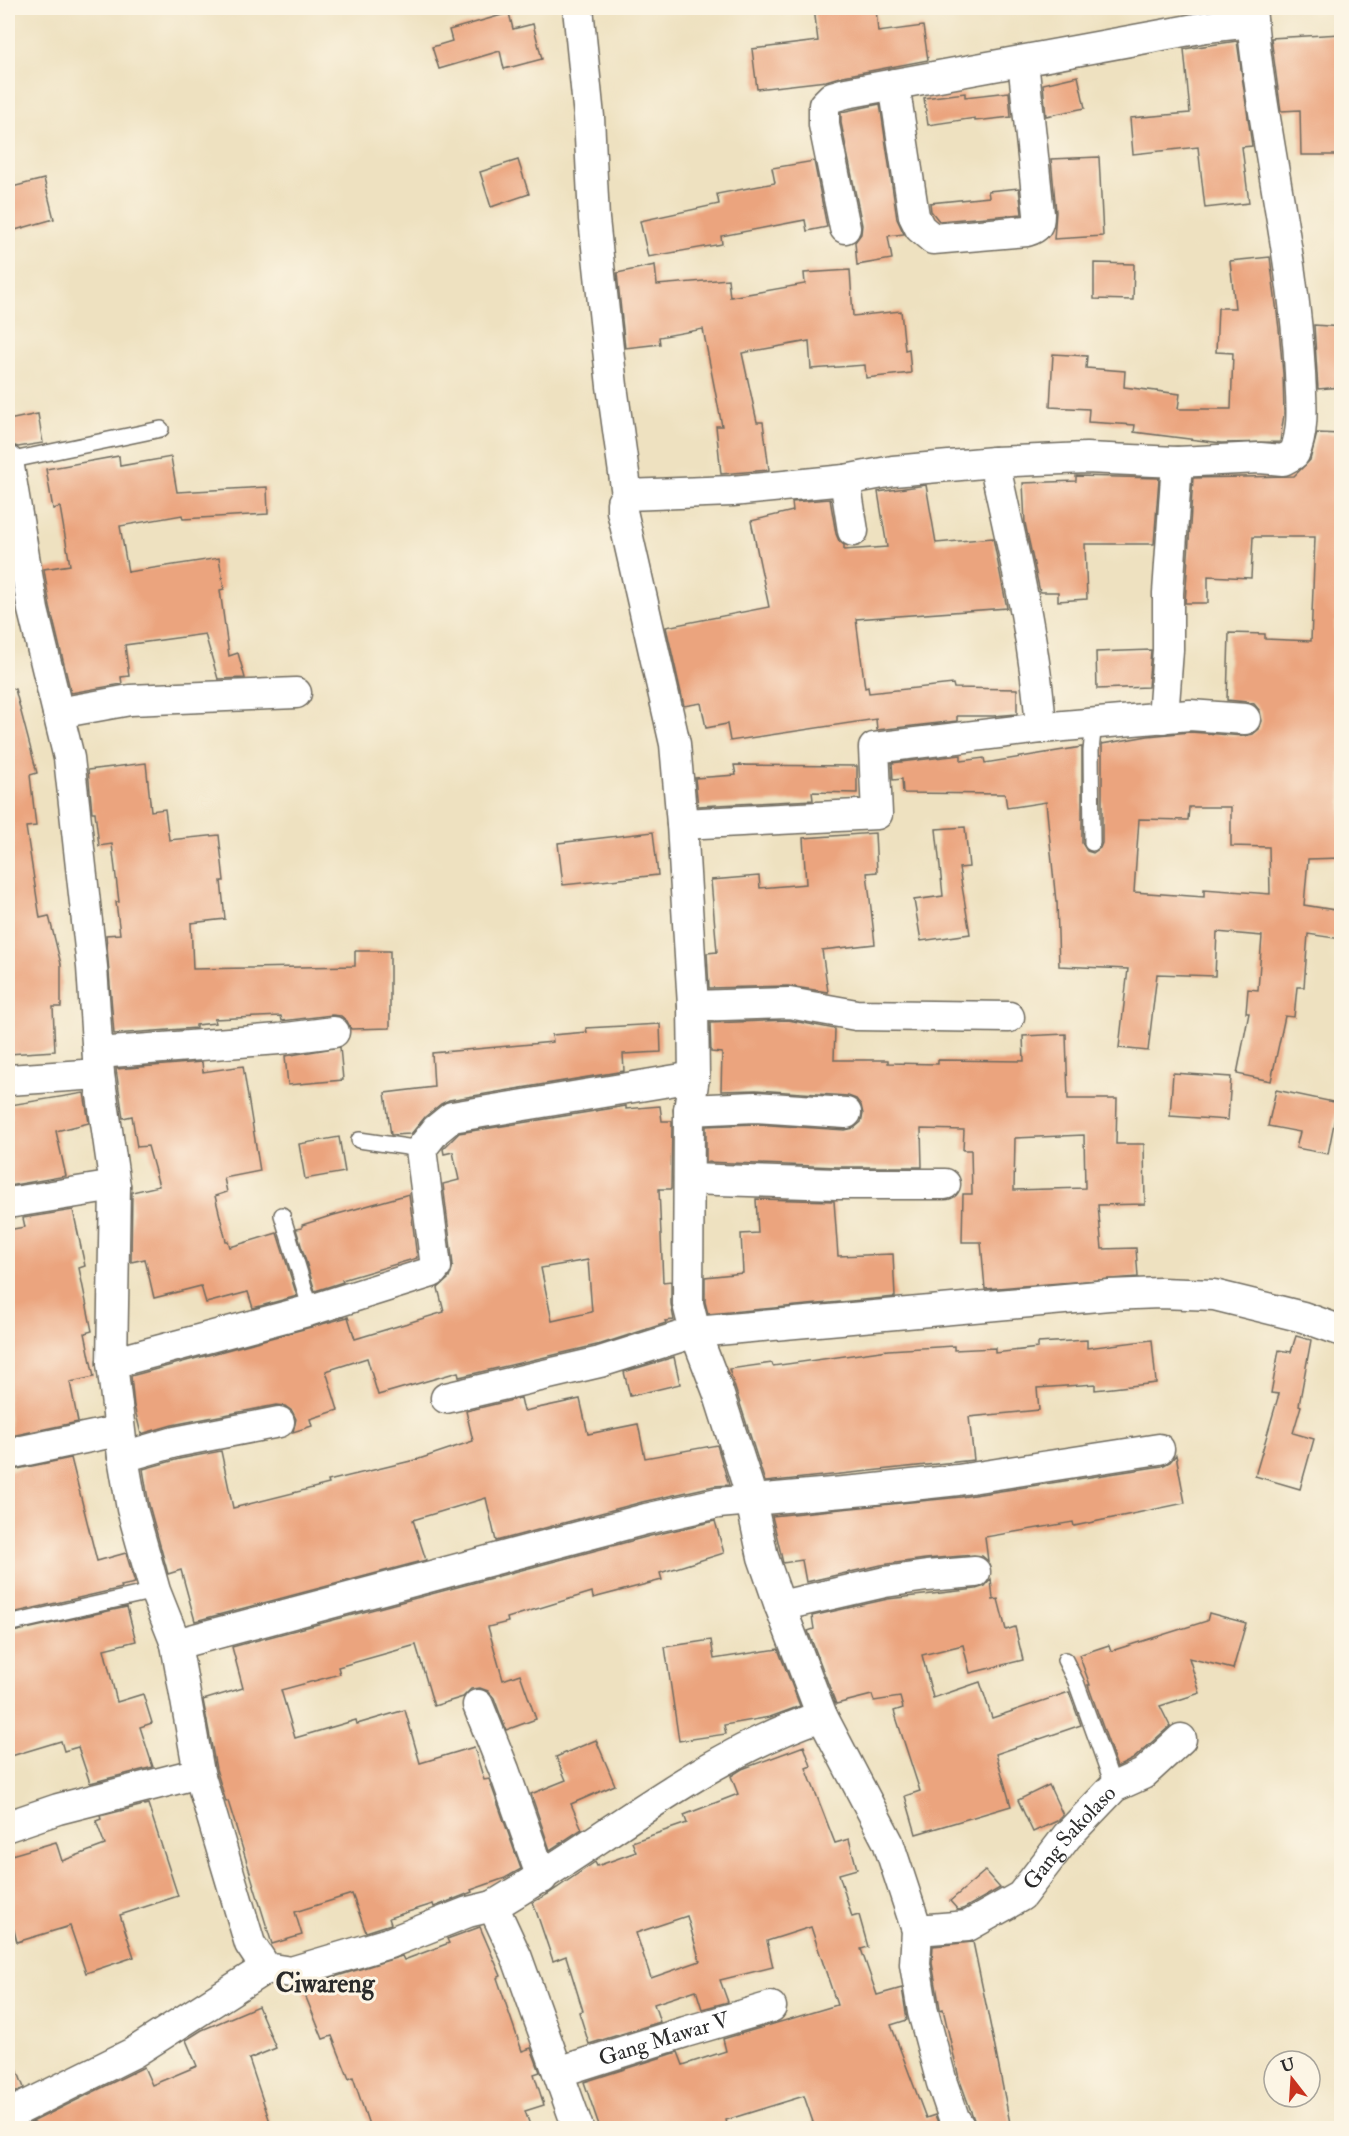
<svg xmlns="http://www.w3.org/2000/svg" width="1349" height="2136" viewBox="0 0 1349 2136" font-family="'IM FELL Double Pica',serif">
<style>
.building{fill:#eba47e;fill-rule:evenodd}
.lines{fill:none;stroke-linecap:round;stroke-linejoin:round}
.service-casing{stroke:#6f6b5f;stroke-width:18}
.minor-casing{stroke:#6f6b5f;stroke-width:33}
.service{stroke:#fff;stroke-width:15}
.minor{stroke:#fff;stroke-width:30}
.labels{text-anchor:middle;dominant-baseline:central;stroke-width:6;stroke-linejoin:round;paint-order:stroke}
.street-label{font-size:22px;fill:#2b2b2b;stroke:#fcf5e5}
.quarter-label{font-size:26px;font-weight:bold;fill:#2b2b2b;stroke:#fcf5e5}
</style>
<rect width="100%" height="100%" fill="#fcf5e5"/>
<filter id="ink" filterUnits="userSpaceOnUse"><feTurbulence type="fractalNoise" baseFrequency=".0167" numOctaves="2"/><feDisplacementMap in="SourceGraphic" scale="12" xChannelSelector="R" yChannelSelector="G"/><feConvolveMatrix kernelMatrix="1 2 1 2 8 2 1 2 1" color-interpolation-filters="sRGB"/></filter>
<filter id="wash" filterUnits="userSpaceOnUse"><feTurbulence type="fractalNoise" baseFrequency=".008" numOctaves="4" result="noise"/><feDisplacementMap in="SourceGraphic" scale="24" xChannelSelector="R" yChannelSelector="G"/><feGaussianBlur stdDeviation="1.35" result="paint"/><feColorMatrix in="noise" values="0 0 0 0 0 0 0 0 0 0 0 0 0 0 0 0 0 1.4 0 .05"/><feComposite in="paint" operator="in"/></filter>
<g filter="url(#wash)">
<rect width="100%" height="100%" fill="#eee1c0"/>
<g id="blocks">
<g class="building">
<path d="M814,8h62l2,24 45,-6 5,34 -85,16 -17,5 -69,8 -5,-40 66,-8z"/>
<path d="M509,13l4,16 20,-5 9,35 -38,10 -4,-18 -61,18 -7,-22 20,-6 -3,-11z"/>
<path d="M1341,34v121h-40l-1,-45 -19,1 -10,-73z"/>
<path d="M1237,41l15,105 -10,1 7,56 -44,5 -7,-61 -65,7 -3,-36 60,-5 -6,-64z"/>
<path d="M1078,76l7,32 -39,8 -3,-32z"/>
<path d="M1009,92l2,25 -36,4v-3l-47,7 -4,-27 41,-5v4z"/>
<path d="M880,104l17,115 7,15 -16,2 4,23 -35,6 -2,-23 6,-8 1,-9 -21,-102v-11z"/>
<path d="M1099,157l4,79 -49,3 2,-27 -5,-53z"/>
<path d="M518,160l11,34 -38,13 -11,-35z"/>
<path d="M814,161l13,66 -20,4 -2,-11 -84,16 1,8 -74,13 -8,-36 79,-17 -2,-10 58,-11 -3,-15z"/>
<path d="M44,179l10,40 -46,13v-44z"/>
<path d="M1019,188l3,26 -83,7 -8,-10 -1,-8 59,-6 -1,-6z"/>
<path d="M1270,257l9,72 4,45 1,40 -4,28 -59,1 -87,-11 1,-7 -47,-3 1,-13 -39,-2 3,-53 34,2 -1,12 39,3 -1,16 56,7 -2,15h53l2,-56 -17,-1 2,-44h17l-5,-47z"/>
<path d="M1094,263l40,1 -1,36 -39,-1z"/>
<path d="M655,265l2,20 71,-6 2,18 75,-13 -1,-11 46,-3 3,46 48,-5 4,39 4,-1 2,24 -45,5 -1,-13 -54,4 -2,-28 -67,12 15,69h6l6,48 -48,4 -5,-48h6l-19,-97 -44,8 1,7 -35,4 -8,-75z"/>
<path d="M1314,325l27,2v60l-23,2z"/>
<path d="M38,414l5,29 -25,4 -6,-2 -4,-25z"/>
<path d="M1317,433l24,1v188h-6l-1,46h7v190l-33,1 -4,46 37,6v28l-33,-5 -4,53h-7l-3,30 -9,-1 -14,65 -34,-7 12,-61h-3l2,-24 10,1 4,-54 -45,-4 -2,44 -58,-2 -9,77 -29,-3 9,-79 -69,-3 -2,-64h-1l-10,-100 -39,6 -2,-14 -102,-1 -1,-14 -9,1 -1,-17 69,-8v6l23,-3 1,5 97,-16v96l5,8 6,2 7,-5 2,-5v-99l46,-8 42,-4 54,4 9,-2 6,-5 3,-8 -2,-10 -6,-7 -7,-2 -20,-2 2,-67 36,1v5l46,2 4,-104h-62l-2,41 -43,-2v27h-23l8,-125 101,-2 16,-16zM1189,807h42v39l38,1 1,47 -66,-5v8l-70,-5 5,-73 49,1z"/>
<path d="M119,456l1,10 51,-9 6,35 90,-5 1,27 -85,5 -1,-4 -62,11 8,46 91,-14 5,31 -4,1 9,66 9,-3 7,25 -27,1 -13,-45 -80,11 4,31 -8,1 1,7 -51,9 -21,-86 -6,-38 26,-4 -10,-58 -7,2 -7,-40z"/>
<path d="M1076,476l83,2 -5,66h-69l2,55 -29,2v-9h-18l-15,-69 -2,-40 53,-2z"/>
<path d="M926,485l10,58 57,-5 14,70 -151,11 9,69 3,-1 1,6 84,-9 1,4 63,1v25l-24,2h-36v5l-80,9 -1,-11 -146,22 -3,-17 -21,4 -5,-25 -17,3 -18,-79 103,-20 -18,-86 42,-10 -1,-9 38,-3 6,35 3,7 5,4v5l43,-3 -9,-55z"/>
<path d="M1151,650l-3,37 -51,2 -1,-37z"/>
<path d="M15,689l22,84 -7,2 6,51 -10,1 14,91 9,-2 12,48v43h-8l2,44 -47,3v-364z"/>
<path d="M146,763l5,48 14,-2 4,31 50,-5 5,46h-3l4,38 -34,4 2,46 162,-3v-15h35v77l-39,1 -4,-8 -6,-5 -9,-1 -50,6 -1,-5 -67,3 1,4 -19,2v3l-82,6 -8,-99 14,-1 -4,-32h3l-7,-58 -13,2 -4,-34h-3l-4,-42z"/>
<path d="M734,765l123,1v27l-45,-1 1,8 -115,6 -3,-28 41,-3z"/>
<path d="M965,827l4,40 -10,1 11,66 -49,7 -7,-41 29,-4 -7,-67z"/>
<path d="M653,832l5,43 -95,10 -5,-42z"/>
<path d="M875,833l2,39 -10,1 8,71 -53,6 6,42 -40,-6 -79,2 -2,-35 10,-1 -6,-72 48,-4 1,12 46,-4 -3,-46z"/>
<path d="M788,1020l47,9 -1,31h54v3l50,1v-4l86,1 -1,-25 43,-2 2,65h49l-1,45h28l1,60 -47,1 4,44 34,-1 2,29 -153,12 -4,-47h-19l1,-48h9l-1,-44h-8l1,-20 -43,-1 1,38h-85l-131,-5v-36l49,-2 90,6 9,-2 7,-6 2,-8 -2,-9 -5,-6 -8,-3 -92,-6 -35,1 1,-38 -11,-1 -1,-29zM1084,1135l1,53 -71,2 1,-52z"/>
<path d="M660,1024l1,28 -38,2 1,17 -175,29 -8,4 -16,13 -14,17 -20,1 -6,-42 49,-6 -2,-34 121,-11 -1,-7 35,-3 -1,-4z"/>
<path d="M340,1047l3,33 -55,5 -3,-29z"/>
<path d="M202,1062l1,10 40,-6 17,105 -36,7 3,14 -12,4 11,45h2l2,6 47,-14 20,63 -44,12 -5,-16 -42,11 -5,-17 -47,12 -9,-39 -14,3 1,-70 27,-6 -11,-40 -11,1 -5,-31 -9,2 -7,-49z"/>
<path d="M1173,1073l58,4 -3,43 -58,-4z"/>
<path d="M1276,1090l62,13 -10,51 -32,-6 4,-16 -32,-6z"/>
<path d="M84,1093l5,30 -33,8 10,45 -58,10v-68h4l-2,-13z"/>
<path d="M626,1106v3l34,-3 2,15h10l-1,68h-12l4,93 8,-1v23l3,16 -9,1 1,2 -65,21 -142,33 -1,-5 -80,23 -11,-37 -41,13 12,39 -28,9 2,7 -19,6 3,-13 -4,-8 -7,-5 -9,-1 -104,20 -31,9 -7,-28 -3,-30 217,-59 7,22 89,-27 -6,-24 11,-10 4,-13 -10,-81 16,-4 -6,-28 -9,2 -1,-5 16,-16zM588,1260l4,52 -40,9 -11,-53z"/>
<path d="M339,1137l6,35 -40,7 -6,-35z"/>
<path d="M409,1194l8,64 -75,22 1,2 -28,9 -19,-62 6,-1v-3l25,-8z"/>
<path d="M756,1199l78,2 4,55 55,-2 2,43 -187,17 -3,-12v-25l38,-4 -2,-39 17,-1z"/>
<path d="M73,1210l12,56 -6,2 13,63 -7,2 9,44 -24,5 8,40 -67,14 -3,-28v-178l17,-3 -2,-9z"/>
<path d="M1296,1336l15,4 -12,65 2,1 -8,27 21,6 -14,50 -45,-13 24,-82 -8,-1 8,-43 12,2z"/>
<path d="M1087,1340v8l65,-8 4,43 -61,7v-6l-58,4 2,22 -70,7 5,43 -209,22 -36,-113 43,-6 1,3 115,-16 66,-4v4l41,-2v5l43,-5v-5z"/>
<path d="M674,1357l6,27 -50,12 -6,-24z"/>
<path d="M521,1398l3,13 56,-12 8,35 50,-10 7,34 72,-13 12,40 -15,1 -72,16 -146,39 -10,-43 -73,22 13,40 -231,61 -14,-51 -13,4 -19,-69 -6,-36 36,-10 42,-8 12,57 96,-24 -1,-3 91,-22 54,-18 -7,-30z"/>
<path d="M1176,1455l9,48 -111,23 -1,-4 -88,15 3,24 -6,-5 -8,-1 -49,4 -44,6 -75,17 -4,-22 -19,3 -11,-47 189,-19 201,-31 8,-4z"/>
<path d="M71,1458l26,103 29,-8 9,30 -14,3 1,2 -114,26v-143z"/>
<path d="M715,1521l9,32 -64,20 2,7 -69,18 -1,-6 -85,26 1,4 -20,5 15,53 17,-6 16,45 -30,11 -12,-32 -6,-7 -8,-3 -9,1 -8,8 -29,9 -18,-61 -78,22 2,7 -59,16 14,48 61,-18 1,4 48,-14 15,53 54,-16 10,33 5,-1 32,90 -16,9 -34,12 1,2 -38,15 -1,-3 -44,14 2,6 -25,8 -14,-38 -57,18 7,23 -30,9 -44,-143 -2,1 -10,-33 -13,-69 40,-12 -11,-41 418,-111z"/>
<path d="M991,1579l2,21 5,-1 8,31 9,-3 8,33 -53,13 -7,-28 -41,10 11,43 47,-16 12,36 77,-26 12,33 -85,29 15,52 -95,28 -11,-38 15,-5 -26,-80 9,-3 -3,-11 -26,4 -2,-6 -36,9 -28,-73 6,-2 -2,-13 76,-17 88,-10 9,-3z"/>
<path d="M127,1607l9,34 -32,8 13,53 26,-8 9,29 -12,4 13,40 -63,16 -12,-36 -14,4 -3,-10 -53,16v-124z"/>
<path d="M1209,1613l37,10 -13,46 -44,-11 11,35 -40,13 10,20 -37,33 -16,8 -29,-82h2l-11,-30 30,-10 2,6 96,-30z"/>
<path d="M711,1640l3,19 64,-10 22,57 -30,11 -46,8 2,9 -47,7 -14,-94z"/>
<path d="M596,1740l19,45 -44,19 11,25 -32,21 -19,-56 35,-14 -10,-23z"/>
<path d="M804,1746l7,20 -5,2 29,75 14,-4 8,30 -18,5 13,43 7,-2 9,32 -7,2 16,46 25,-7 5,32 -16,5 35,93 9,-3 5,13h-125l-11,-32 -78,24 2,8h-128l-16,-46 94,-30 5,13 43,-14 -3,-12 114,-34 -26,-78 -44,14 6,26 -53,13 8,22 -26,7 -6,-19 -42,14 6,18 -71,22 -10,-32 4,-1 -17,-55 -13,5 -20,-59 15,-8 47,-32 2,4 39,-14 -4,-10 55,-19 -3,-8 54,-21 -7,-18 11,-7zM687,1916l13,45 -49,17 -15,-45z"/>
<path d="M1049,1785l14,30 -6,6 -24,11 -15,-32z"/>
<path d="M148,1804l30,92 -58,19 14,42 -48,16 -16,-47 -53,16 -3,-12 -6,2v-76l48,-14 6,19 43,-16 -9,-24 5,-2 -1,-3z"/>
<path d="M985,1871l15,17 -37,21 -5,1 -8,-9z"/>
<path d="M480,1927l21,49 -4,2 25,73 9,-3 9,24 -6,2 10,31 -19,6 6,17h-161l-17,-51 -4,2 -17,-43 -9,3 -20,-49 28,-12 71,-22 2,4 45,-17 -2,-4z"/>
<path d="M973,1942l20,96 18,90h-34l-18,-50 -16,-69 -3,1v-2l-8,-45 1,-17z"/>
<path d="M258,2006l18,42 -27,11 23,69h-252l124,-61 8,18 45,-19 -11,-26 16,-10z"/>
<path d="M10,2051l14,37 -16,8v-44z"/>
</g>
</g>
</g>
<g filter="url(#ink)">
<use href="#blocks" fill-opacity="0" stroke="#6f6b5f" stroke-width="1.5"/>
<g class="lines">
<g class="service-casing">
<g id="service">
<path d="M8,461l153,-32"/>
<path d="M1092,843l-1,-92 3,-29"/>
<path d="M359,1140l62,9"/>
<path d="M282,1215l29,95"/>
<path d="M8,1624l147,-33"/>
<path d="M1065,1660l11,22 38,105"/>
</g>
</g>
<g class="minor-casing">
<g id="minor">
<path d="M578,8l11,109 5,102 18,167 15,109 -5,7v9l53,233 7,80 11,182 1,71 -5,33 -1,194 7,28 23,60 30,94 15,71 17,49 42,110 66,126 29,88 -2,34 8,48 19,71 12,35 6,10"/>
<path d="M894,84l20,132 6,12 13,11 94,-8c10,-3 12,-6 12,-17l-16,-153"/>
<path d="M845,228l-21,-103v-20l8,-8 14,-4 360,-66 46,-5"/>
<path d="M8,461l25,149 36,148 23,209 7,107 16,112 -3,177 11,94 9,52 23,82 21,53 23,129 51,171 16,24 25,4 98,-29 79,-31 25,-6 24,52 61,170"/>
<path d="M994,462c19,88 41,176 47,266"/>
<path d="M845,480l8,51"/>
<path d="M627,495l105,-4 113,-11 48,-9 101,-9 92,-4 91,4 83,-4 23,2 11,-6c11,-24 7,-55 6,-81 -6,-123 -39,-243 -49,-365"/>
<path d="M58,713l72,-13 166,-7"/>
<path d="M1163,718l5,-68v-57l9,-131"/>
<path d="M682,824l195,-10 -3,-66 167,-20 149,-13 55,4"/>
<path d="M693,1006l96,-3 67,12 153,2"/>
<path d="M98,1053l181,-14 55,-7"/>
<path d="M8,1080l91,-6"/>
<path d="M689,1110l66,-3 91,6"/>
<path d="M689,1179l148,5h108"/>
<path d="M8,1203l107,-17"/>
<path d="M112,1363l199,-53 121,-38 4,-5 -15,-118 15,-19 16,-13 242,-40"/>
<path d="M446,1398l154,-36 95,-30 414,-37 51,-2 54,2 89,22 39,14"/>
<path d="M8,1454l110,-23"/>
<path d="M123,1457l52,-15 104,-20"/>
<path d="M780,1606l105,-24 42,-6 48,-4"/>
<path d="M176,1644l470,-125 72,-16 148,-13 92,-10 201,-31"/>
<path d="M478,1705l26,65 38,108"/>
<path d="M8,1826l50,-17 141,-36"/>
<path d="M493,1906c107,-62 212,-152 329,-190"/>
<path id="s1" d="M917,1930l51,-4 53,-30 46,-60 47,-49 29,-13 38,-35"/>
<path id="s2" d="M558,2072l127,-40 86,-25"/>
<path d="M8,2115l125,-62 133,-85"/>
</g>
</g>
<use href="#service" class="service"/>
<use href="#minor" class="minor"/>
</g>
</g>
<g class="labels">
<g class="street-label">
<text stroke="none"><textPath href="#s1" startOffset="188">Gang Sakolaso</textPath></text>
<text stroke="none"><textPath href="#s2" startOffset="111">Gang Mawar V</textPath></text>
</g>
<g class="quarter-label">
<text x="325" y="1984">Ciwareng</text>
</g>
</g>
<rect width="1349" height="2136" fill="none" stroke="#fcf5e5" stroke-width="30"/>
<g transform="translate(1292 2079) rotate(343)"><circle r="28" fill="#fcf5e5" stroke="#a8a49b" stroke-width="1.5"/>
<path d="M0-4.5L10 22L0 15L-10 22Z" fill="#c8321e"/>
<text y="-9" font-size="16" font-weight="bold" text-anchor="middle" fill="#2b2b2b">U</text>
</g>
</svg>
